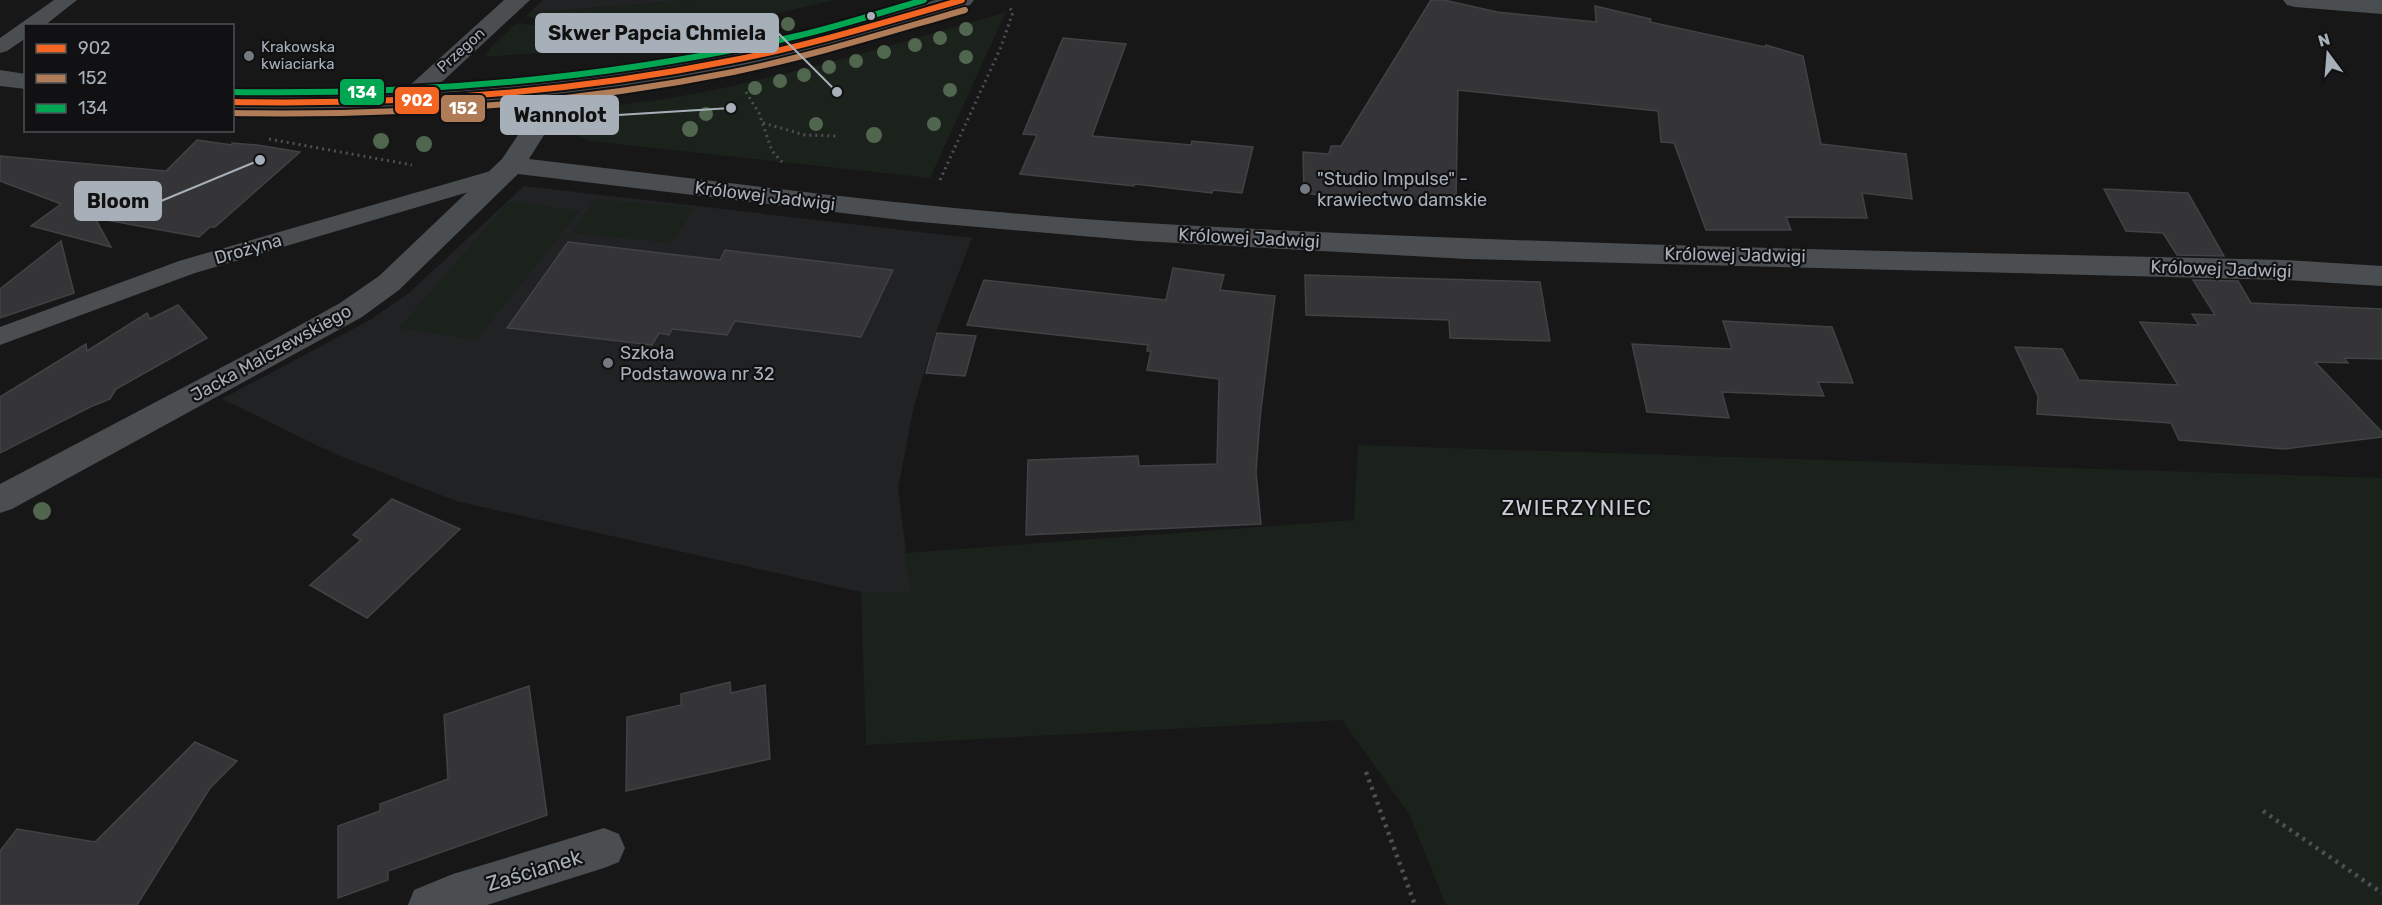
<svg xmlns="http://www.w3.org/2000/svg" width="2382" height="905" viewBox="0 0 2382 905" font-family="Rubik,sans-serif">
<style>
.built{fill:#212224}
.green{fill:#1b221b}
.building{fill:#353537;stroke:#404243;stroke-width:1.5}
.lines{fill:none;stroke-linecap:round;stroke-linejoin:round}
.path-far1{stroke:#4d4f52;stroke-width:3;stroke-dasharray:2 4;stroke-linecap:butt}
.path{stroke:#4d4f52;stroke-width:4.5;stroke-dasharray:3 5;stroke-linecap:butt}
.service{fill:#4b4e50;fill-rule:evenodd}
.minor{fill:#4b4e50;fill-rule:evenodd}
.tertiary{fill:#4b4e50;fill-rule:evenodd}
.bus-1-casing{stroke:#111113;stroke-width:10}
.bus-2-casing{stroke:#111113;stroke-width:10}
.bus-3-casing{stroke:#111113;stroke-width:10}
.bus-1{stroke:#f26522;stroke-width:6}
.bus-2{stroke:#b07c57;stroke-width:6}
.bus-3{stroke:#00a651;stroke-width:6}
.tree{fill:#51664f}
.bus-dot{fill:#a7b0b9;stroke:#111113;stroke-width:2}
.poi-dot{fill:#757a80;stroke:#111113;stroke-width:2}
.labels{text-anchor:middle;dominant-baseline:central;stroke-width:4.5;stroke-linejoin:round;paint-order:stroke}
.far-poi-label{font-size:15px;fill:#a7b0b9;stroke:#111113;text-anchor:start}
.far-street-label{font-size:15px;fill:#a7b0b9;stroke:#111113}
.poi-label{font-size:18px;fill:#a7b0b9;stroke:#111113;text-anchor:start}
.street-label{font-size:18px;fill:#a7b0b9;stroke:#111113}
.quarter-label{font-size:21px;letter-spacing:1.5px;fill:#c8ced5;stroke:#111113}
.near-street-label{font-size:21px;fill:#a7b0b9;stroke:#111113}
.leader{fill:none;stroke:#a7b0b9;stroke-width:2}
.callout-dot{fill:#a7b0b9;stroke:#111113;stroke-width:2}
.callout{fill:#a7b0b9;stroke:#a7b0b9;stroke-width:2}
.callout-label{font-size:20px;text-anchor:middle;font-weight:bold;fill:#111}
.line-badge{stroke:#111113;stroke-width:2}
.badge-label{font-size:16px;text-anchor:middle;font-weight:bold;fill:#fff}
</style>
<rect width="100%" height="100%" fill="#171717"/>
<g class="built">
<path d="M543,0h150l-164,13z"/>
<path d="M524,186l448,52 -34,89 -24,79 -16,82 13,104h-50l-405,-91 -121,-47 -113,-55 148,-79 40,-28z"/>
</g>
<g class="green">
<path d="M693,0h141l-89,21 -100,18 -119,-23 3,-3z"/>
<path d="M1006,12l-76,166 -341,-37 -10,-5v-13c23,-21 57,-19 86,-24 116,-20 228,-54 341,-87z"/>
<path d="M521,23l97,18 3,3 -45,6 -91,7 7,-11 24,-22z"/>
<path d="M595,199l99,9 -22,35 -101,-10z"/>
<path d="M510,201l70,10 -104,129 -77,-12z"/>
<path d="M1358,445l1024,33v427h-936l-37,-91 -67,-94 -476,25 -5,-153h50l-6,-39 449,-33z"/>
</g>
<g class="building">
<path d="M1431,0h13l53,12 99,10 -1,-16 56,13 -1,3 115,25 1,-2 37,11 18,88 85,10 6,45 -50,-6 5,25 -81,-1 5,13h-85l-32,-87 -13,-1 -3,-31 -200,-21 -2,109 -31,-3v4l-19,-1 -1,6 -101,-12 -1,-41 26,2 2,-8h10z"/>
<path d="M1063,38l63,6 -34,92 99,9 1,-4 61,6 -11,46 -29,-3 -1,3 -77,-9 -1,2 -114,-12 17,-39 -14,-1z"/>
<path d="M197,140l35,5v-2l25,2 43,7 -85,75h-5l-11,10 -104,-19 16,29 -80,-21 30,-22 -61,-23v-25l166,15z"/>
<path d="M2104,189l84,4 36,63 -47,-1 -14,-22 -37,-2z"/>
<path d="M61,241l13,52 -74,25v-29z"/>
<path d="M568,242l152,18 5,-10 168,20 -32,67 -126,-16 -8,14 -55,-6 -3,6 -10,-2 -7,12 -145,-17z"/>
<path d="M1173,268l51,7 -4,15 55,6 -15,122 -4,54 5,52 -235,11 2,-75 110,-4 1,10 78,-2 2,-85 -72,-9 4,-19h-4l1,-6 -181,-20 17,-45 182,20z"/>
<path d="M1305,275l235,7 10,59 -100,-3 -1,-18 -143,-5z"/>
<path d="M2193,280l45,1 13,22 131,6v50l-38,-1 4,5 -33,-1 67,70v5l-99,12 -104,-9 -8,-17 -134,-9 1,-18 -23,-49 47,2 17,31 99,5 -38,-63 59,3 -7,-11 23,1z"/>
<path d="M178,305l29,33 -91,51 -6,10 -20,8 -90,46v-56l86,-53 1,7 60,-38 3,6z"/>
<path d="M1723,321l109,6 21,56 -35,-1 6,14 -102,-4 7,26 -82,-6 -15,-68 100,5z"/>
<path d="M937,333l39,3 -11,40 -39,-3z"/>
<path d="M392,499l68,30 -93,89 -57,-33 51,-45 -8,-5z"/>
<path d="M730,682l1,11 34,-8 5,74 -144,32 1,-74 54,-12v-11z"/>
<path d="M529,686l18,129 -159,56v9l-50,18v-72l42,-15v-7l68,-25 -4,-64z"/>
<path d="M195,742l42,19 -27,27 -73,117h-137v-54l17,-22 78,13z"/>
</g>
<g class="lines">
<g class="path-far1">
<path d="M543,24l90,17v3"/>
<path d="M746,92l13,21 13,38 10,11"/>
<path d="M763,123l42,12 31,1"/>
<path d="M269,139l143,26"/>
<path d="M940,180l61,-133 12,-35 -5,-6"/>
</g>
<g class="path">
<path d="M1366,772l49,133"/>
<path d="M2263,811l119,82"/>
</g>
<g class="service">
<path d="M54,0h23l-33,26h-18v12l-19,13 -7,2v-15z"/>
<path d="M501,168l8,2 3,5 -3,5 -314,93 -195,72v-18l179,-66z"/>
</g>
<g class="minor">
<path d="M504,0h26l-115,107 -9,3 -9,-3 -4,-5 4,-5z"/>
<path d="M2283,0h99v14l-87,-7 -8,-2z"/>
<path d="M543,82l9,3 4,5 -12,45 -15,24c205,24 410,52 616,64 379,22 759,28 1139,37l98,6v20l-98,-6 -817,-21 -327,-18 -231,-20 -391,-47 -119,116 -37,27 -350,192 -12,4v-29l266,-140 74,-41 39,-27 123,-117 16,-24 12,-45 4,-5z"/>
<path d="M604,828l15,6 6,14 -6,14 -15,6 -117,37h-79l6,-15 39,-16z"/>
</g>
<g class="tertiary">
<path d="M936,0h38l-4,5c-56,16 -113,35 -170,48 -187,44 -376,63 -568,57v-16c192,7 382,-11 569,-55 45,-11 90,-26 135,-39z"/>
<path d="M0,70l26,4v15l-26,-3z"/>
</g>
<g class="bus-1-casing">
<path id="bus-1" d="M232,102c167,3 333,-8 497,-41 79,-15 156,-39 233,-61"/>
</g>
<g class="bus-2-casing">
<path id="bus-2" d="M232,113c168,3 335,-8 501,-41 79,-16 155,-40 232,-62"/>
</g>
<g class="bus-3-casing">
<path id="bus-3" d="M232,92c191,3 379,-13 565,-56 43,-10 85,-24 127,-36"/>
</g>
<use href="#bus-1" class="bus-1"/>
<use href="#bus-2" class="bus-2"/>
<use href="#bus-3" class="bus-3"/>
</g>
<g class="tree">
<circle cx="788" cy="24" r="7"/>
<circle cx="966" cy="29" r="7"/>
<circle cx="940" cy="38" r="7"/>
<circle cx="915" cy="45" r="7"/>
<circle cx="884" cy="52" r="7"/>
<circle cx="966" cy="57" r="7"/>
<circle cx="856" cy="61" r="7"/>
<circle cx="829" cy="67" r="7"/>
<circle cx="804" cy="75" r="7"/>
<circle cx="780" cy="81" r="7"/>
<circle cx="755" cy="88" r="7"/>
<circle cx="950" cy="90" r="7"/>
<circle cx="706" cy="114" r="7"/>
<circle cx="816" cy="124" r="7"/>
<circle cx="934" cy="124" r="7"/>
<circle cx="690" cy="129" r="8"/>
<circle cx="874" cy="135" r="8"/>
<circle cx="381" cy="141" r="8"/>
<circle cx="424" cy="144" r="8"/>
<circle cx="42" cy="511" r="9"/>
</g>
<circle class="bus-dot" cx="871" cy="16" r="5"/>
<g class="poi-dot">
<circle cx="249" cy="56" r="6"/>
<circle cx="1305" cy="189" r="6"/>
<circle cx="608" cy="363" r="6"/>
</g>
<g class="labels">
<g class="far-poi-label">
<text x="261" y="47">Krakowska<tspan x="261" dy="17">kwiaciarka</tspan></text>
</g>
<g class="far-street-label">
<text transform="translate(461 50) rotate(-42)">Przegon</text>
</g>
<g class="poi-label">
<text x="1317" y="179">"Studio Impulse" -<tspan x="1317" dy="21">krawiectwo damskie</tspan></text>
<text x="620" y="353">Szkoła<tspan x="620" dy="21">Podstawowa nr 32</tspan></text>
</g>
<g class="street-label">
<text transform="translate(765 196) rotate(7)">Królowej Jadwigi</text>
<text transform="translate(1249 238) rotate(3)">Królowej Jadwigi</text>
<text transform="translate(248 249) rotate(-16)">Drożyna</text>
<text transform="translate(1735 255) rotate(1)">Królowej Jadwigi</text>
<text transform="translate(2221 269) rotate(2)">Królowej Jadwigi</text>
<text transform="translate(271 353) rotate(-29)">Jacka Malczewskiego</text>
</g>
<g class="quarter-label">
<text x="1577" y="507">ZWIERZYNIEC</text>
</g>
<g class="near-street-label">
<text transform="translate(534 870) rotate(-17)">Zaścianek</text>
</g>
</g>
<path class="leader" d="M837 92L778 33M731 108L618 115M260 160L161 201"/>
<g class="callout-dot">
<circle cx="837" cy="92" r="6"/>
<circle cx="731" cy="108" r="6"/>
<circle cx="260" cy="160" r="6"/>
</g>
<g class="callout">
<rect x="536" y="14" width="242" height="38" rx="6"/>
<rect x="501" y="96" width="117" height="38" rx="6"/>
<rect x="75" y="182" width="86" height="38" rx="6"/>
</g>
<g class="callout-label">
<text x="657" y="40">Skwer Papcia Chmiela</text>
<text x="560" y="122">Wannolot</text>
<text x="118" y="208">Bloom</text>
</g>
<g class="line-badge">
<rect x="339" y="78" width="46" height="28" rx="6" fill="#00a651"/>
<rect x="394" y="86" width="46" height="29" rx="6" fill="#f26522"/>
<rect x="440" y="94" width="46" height="29" rx="6" fill="#b07c57"/>
</g>
<g class="badge-label">
<text x="362" y="98">134</text>
<text x="417" y="106">902</text>
<text x="463" y="114">152</text>
</g>
<rect x="24" y="24" width="210" height="108" fill="#111113" stroke="#4d5155" stroke-width="1.5"/>
<rect x="36" y="44" width="30" height="9" fill="#f26522" stroke="#4d5155" stroke-width="1.5"/>
<text x="78" y="54" font-size="18" fill="#a7b0b9">902</text>
<rect x="36" y="74" width="30" height="9" fill="#b07c57" stroke="#4d5155" stroke-width="1.5"/>
<text x="78" y="84" font-size="18" fill="#a7b0b9">152</text>
<rect x="36" y="104" width="30" height="9" fill="#00a651" stroke="#4d5155" stroke-width="1.5"/>
<text x="78" y="114" font-size="18" fill="#a7b0b9">134</text>
<g transform="translate(2328 54) rotate(344)" stroke="#111113" stroke-width="4.5" paint-order="stroke">
<path d="M0-4.5L10 22L0 15L-10 22Z" fill="#a7b0b9"/>
<text y="-9" font-size="16" font-weight="bold" text-anchor="middle" fill="#a7b0b9">N</text>
</g>
</svg>
